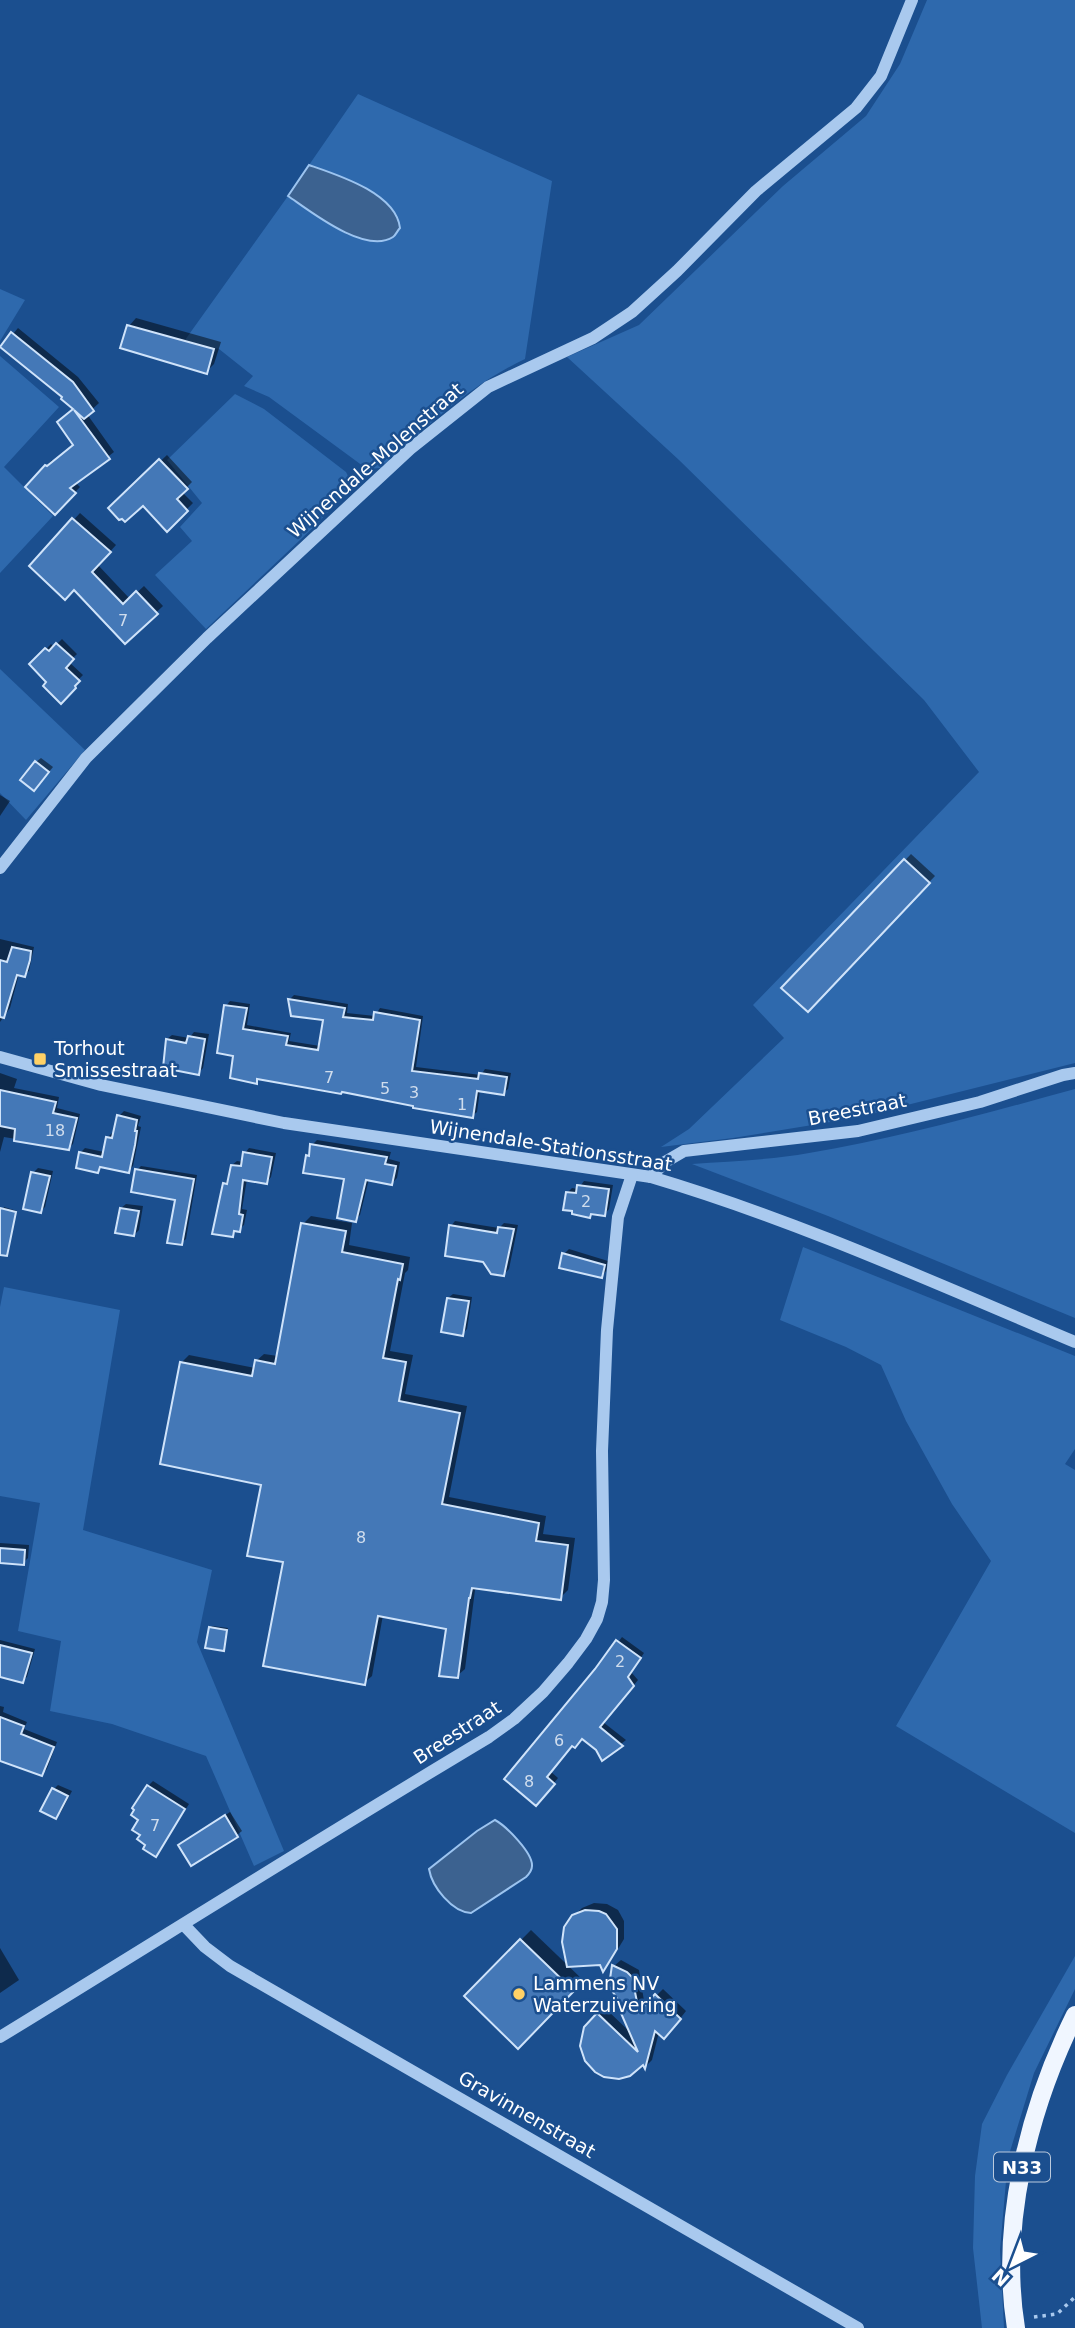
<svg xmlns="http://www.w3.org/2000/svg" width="1075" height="2328" viewBox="0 0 1075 2328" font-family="'DejaVu Sans',sans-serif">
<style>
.green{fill:#2e69ad}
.water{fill:#3c6290;stroke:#9cc4f0;stroke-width:2}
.shadow{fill:#0007}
.building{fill:#4478b7;stroke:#cfe3fa;stroke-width:2}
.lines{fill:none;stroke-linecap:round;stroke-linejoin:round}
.path{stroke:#a9c9ee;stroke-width:3.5;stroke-dasharray:3.5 5;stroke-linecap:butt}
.minor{stroke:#a9c9ee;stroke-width:12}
.major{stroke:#f0f6ff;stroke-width:18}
.poi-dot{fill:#ffd166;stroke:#1b4f8f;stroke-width:2.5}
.labels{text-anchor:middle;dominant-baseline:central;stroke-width:5;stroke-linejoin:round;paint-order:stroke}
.number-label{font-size:16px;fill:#d0dded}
.shield{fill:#1b4f8f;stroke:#bbcadd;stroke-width:2}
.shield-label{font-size:18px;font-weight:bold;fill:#fff}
.street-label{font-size:19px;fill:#fff;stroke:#1b4f8f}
.poi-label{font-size:19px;fill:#fff;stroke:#1b4f8f;text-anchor:start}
</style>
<rect width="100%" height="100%" fill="#1b4f8f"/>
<g class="green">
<path d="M927,0h148v1063l-220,55 -122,20 -72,9 28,-18 95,-91 -31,-33 226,-233 -55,-72 -245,-240 -112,-103 72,-32 144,-139 83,-70 34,-52z"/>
<path d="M358,94l194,87 -27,178c-57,27 -98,68 -145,109l-13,1 -98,-72 -25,-11 9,-10 -34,-27 -34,-9 103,-144 44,30 16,9 45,2 6,-9c0,-3 1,-7 -1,-11 -11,-25 -65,-43 -89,-52z"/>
<path d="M0,289l25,11 -25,41z"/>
<path d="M0,356l59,51 -55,60 49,49 -53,57z"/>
<path d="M235,394l29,15 82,63 5,10 -4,9 -29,32 -112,106 -51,-54 37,-34 -12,-14 22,-24 -35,-43z"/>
<path d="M0,669l85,81 -59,70 -26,-27z"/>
<path d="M1075,1089v229l-247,-102 -136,-52c39,-3 79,-4 117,-11 91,-15 178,-40 266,-64z"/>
<path d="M803,1247l272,109v93l-10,15 10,6v363l-179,-107 95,-165 -39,-57 -46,-83 -25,-56 -35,-18 -66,-27z"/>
<path d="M4,1287l116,23 -37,220 129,40 -15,72 87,209 -30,15 -48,-110 -94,-32 -62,-13 11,-70 -43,-10 22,-128 -40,-7v-189z"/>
<path d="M1075,1956v33l-41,84 -26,85 -8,92 4,78h-22l-9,-80 2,-72 7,-52 25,-49z"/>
</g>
<g class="water">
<path d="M309,165c29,10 87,28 91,63 -3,3 -4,7 -7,9 -28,18 -83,-26 -105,-41z"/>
<path d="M495,1820c11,6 38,33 37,46 0,5 -3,8 -6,11l-55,36c-19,-1 -39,-26 -42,-44l48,-38z"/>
</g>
<g class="shadow">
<path d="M136,318l85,24 -7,22 -8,8 -77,-46z"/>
<path d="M18,328l60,49 21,26 -12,11 27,38 -39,30 5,5 -25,26 -28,-26 25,-27 2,2 20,-17 -15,-23 16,-13 -62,-75z"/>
<path d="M167,455l25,27 -10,10 11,11 -26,26 -24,-25 -32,4z"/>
<path d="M80,513l36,32 -18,20 32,34 14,-13 19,20 -38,36 -51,-54 -43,-22z"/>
<path d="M62,639l15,15 -8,8 14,13 -5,5 2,2 -19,20 -13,-21 -16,-17 19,-20 3,3z"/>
<path d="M41,758l12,9 -14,17 -3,-22z"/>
<path d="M0,795l10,6 -10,15z"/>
<path d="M911,854l24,22 -127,134 -24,-22z"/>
<path d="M0,939l34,8 -5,24 -5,4 -5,-1 -9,34 -10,14z"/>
<path d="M294,995l54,9 -1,9 28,3 5,-8 43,8 -7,51 65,8 4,-6 26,4 -3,16 -5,4 -23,-3 -3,22 -5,4 -211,-38 -5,4 -21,-28 -9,-48 4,-5 20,3 -3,21 44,8 -2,8 31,5 5,-27 -33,-5 -2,-15z"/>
<path d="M194,1032l15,2 -6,34 -5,5 -31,-34 5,-4 17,3z"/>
<path d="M0,1073l17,6 -3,9 45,9 -2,11 23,6 -7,30 -4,4 -65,-11 -4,15z"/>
<path d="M124,1111l17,5 -3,10 3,1 -8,39 -5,5 -25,-5 -5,5 -18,-18 5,-5 19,4 4,-15 4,-4h3l4,-17z"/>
<path d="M317,1140l74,12 -2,7 11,3 -3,16 -5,5 -23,-4 -9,36 -5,5 -8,-42 -40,-22 4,-3 1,-8z"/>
<path d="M249,1148l27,5 -5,24 -4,5 -20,-3 -5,30 5,1 -3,15 -12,10 -8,-51 6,-6 2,-13 5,-4 6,1 2,-9z"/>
<path d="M141,1166l56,9 -11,64 -5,4 -4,-45 -40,-28z"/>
<path d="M38,1168l15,3 -8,36 -4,4 -8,-38z"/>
<path d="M584,1181l29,4 -4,24 -4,5 -12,-2 -3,4 -23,-23 5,-5 6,1z"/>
<path d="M126,1204l17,2 -4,24 -5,5 -13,-27z"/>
<path d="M4,1207l13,4 -5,14 -12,-3z"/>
<path d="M311,1216l41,7 -3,22 61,12 -2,13 -3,3 -15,78 23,4 -8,39 62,12 -18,91 97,19 -3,18 32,4 -7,52 -8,8 -83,-10 -2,2 -10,79 -8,7 -9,-49 -65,-12 -11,61 -8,7 -79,-122 -22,-78 -82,-120 8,-8 66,13 1,-7 8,-7 14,2 25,-132z"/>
<path d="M455,1221l44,7 5,-5 14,2 -9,44 -5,5 -20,-14 -33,-34z"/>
<path d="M569,1249l39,12 -2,10 -4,5 -38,-22z"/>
<path d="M453,1294l19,3 -5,32 -5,5 -14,-36z"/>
<path d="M0,1543l29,2 -1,13 -5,5 -23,-2z"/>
<path d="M212,1626l16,2 -5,21 -13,-21z"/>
<path d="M622,1637l22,16 -13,19 7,8 -35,42 23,18 -23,18 -5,-9 -15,-12 -10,7 -23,27 8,7 -17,21 -35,-20 91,-109z"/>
<path d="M0,1640l35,9 -8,28 -5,4 -22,-6z"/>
<path d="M0,1706l4,1 -1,5 24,10 -3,7 33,13 -10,27 -5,5 -42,-16z"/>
<path d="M153,1781l36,23 -29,46 -12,-6 -6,-10 -1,-15 7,-33z"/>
<path d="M58,1785l14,6 -11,21 -5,5 -2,-28z"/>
<path d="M230,1812l12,19 -5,4 -57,10z"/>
<path d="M594,1903l13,1 11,6 6,11v18l-14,23 -7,7 -29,-53 8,-8z"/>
<path d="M531,1930l52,50 -65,67 -52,-51z"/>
<path d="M0,1948l19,32 -19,13z"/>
<path d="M621,1960l18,10 6,37 18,-18 23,22 -15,19 -12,2 -7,28 -6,6 -60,-38 19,-20 26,25 -10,-30 -7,-37z"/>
</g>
<g class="building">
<path d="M127,325l87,24 -7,25 -87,-26z"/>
<path d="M11,332l62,50 21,29 -10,8 -10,-9 36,49 -40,29 6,5 -21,22 -30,-28 20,-22 2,1 26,-21 -16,-23 16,-13 -12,-10 1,-2 -62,-50z"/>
<path d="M159,459l29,30 -11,10 11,12 -21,21 -24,-26 -18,16 -3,-3 -3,1 -11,-12z"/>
<path d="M72,518l39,34 -19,20 31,32 13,-13 22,23 -33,30 -51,-54 -9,10 -36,-34z"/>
<path d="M56,643l18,16 -8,9 14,13 -5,5 1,2 -15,16 -18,-18 3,-4 -17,-18 16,-16 4,3z"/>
<path d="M35,761l14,11 -15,19 -14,-11z"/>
<path d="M904,859l26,24 -122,129 -27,-24z"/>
<path d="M12,947l19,4 -1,9 -5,17 -8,-2 -13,43 -4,-1v-57l7,2z"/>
<path d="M288,999l57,9 -2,9 30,3 1,-8 46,8 -8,51 66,8 1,-6 28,4 -3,18 -27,-4 -4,27 -60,-10v-2l-71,-14 -1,2 -84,-15v5l-27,-6 3,-22 -16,-3 7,-48 23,3 -4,21 45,7 -2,9 32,5 5,-30 -32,-4z"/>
<path d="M188,1036l17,3 -6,36 -36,-7 3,-29 20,4z"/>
<path d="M0,1090l56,12 -3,11 24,5 -8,32 -55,-9 1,-12 -15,-3z"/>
<path d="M117,1115l20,5 -2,11h2l-2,14 -6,28 -29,-6 -2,6 -22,-5 3,-16 23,5 4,-20 6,1z"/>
<path d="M310,1144l77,13 -2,7 11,2 -4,19 -26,-5 -10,42 -19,-4 7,-39 -41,-6 3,-18 3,1z"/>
<path d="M243,1152l29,5 -5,27 -24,-4 -4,34 4,1 -3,17 -6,-1 -1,6 -21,-3 11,-51 4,1 4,-19 10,1z"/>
<path d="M135,1169l59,10 -12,66 -15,-2 8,-43 -44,-8z"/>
<path d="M31,1172l19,4 -9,37 -18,-4z"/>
<path d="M577,1185l32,4 -4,27 -14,-2 -1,4 -18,-4v-3l-9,-1 3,-18 10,1z"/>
<path d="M0,1208l16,4 -9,44 -7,-1z"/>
<path d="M120,1208l19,3 -5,25 -19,-3z"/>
<path d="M301,1223l45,8 -4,21 61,12 -3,16 -2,-1 -15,79 23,4 -7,39 61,12 -18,91 97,19 -3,18 32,4 -7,55 -89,-12 -2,10h-1l-11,80 -19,-2 7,-47 -68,-13 -13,69 -102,-19 20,-104 -36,-6 14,-71 -101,-21 20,-102 72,14 3,-16 20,4z"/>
<path d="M449,1225l48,8 1,-6 16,2 -10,47 -13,-2 -8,-12 -38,-6z"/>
<path d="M562,1253l43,12 -3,13 -43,-10z"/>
<path d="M447,1298l22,3 -6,35 -22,-4z"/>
<path d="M0,1548l25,2 -1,15 -24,-2z"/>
<path d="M209,1627l18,3 -3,21 -19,-3z"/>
<path d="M616,1640l25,18 -13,19 6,9 -34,41 23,19 -21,15 -6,-11 -14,-11 -7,9 -3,-2 -25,31 8,7 -19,22 -32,-27 91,-110z"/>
<path d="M0,1645l32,8 -9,30 -23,-6z"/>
<path d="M0,1717l24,9 -3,8 33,13 -12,29 -42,-15z"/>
<path d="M147,1785l38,24 -29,48 -13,-8 2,-4 -8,-6 3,-4 -8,-5 6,-10 -7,-5 3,-5 -2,-2z"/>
<path d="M52,1788l16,8 -12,23 -16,-8z"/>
<path d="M225,1815l13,22 -47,29 -13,-21z"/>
<path d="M585,1910l14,1 7,3 11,15v20l-14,23 -3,-7 -33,2 -5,-25 2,-15 8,-12z"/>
<path d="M520,1939l54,52 -56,58 -54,-53z"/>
<path d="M612,1965l15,7 5,5 7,35 16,-18 26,25 -17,20 -9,-8 -10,38 -2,-4 -13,11 -11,3 -15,-2 -9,-5 -10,-11 -5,-15 4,-19 13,-14 41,39 -21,-48 3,-1 -11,-17z"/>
</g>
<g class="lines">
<path class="path" d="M1034,2317l23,-3 18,-17"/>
<g class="minor">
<path d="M0,868l86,-110 121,-120 203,-189 78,-62 105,-49 39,-26 45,-41 79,-80 100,-83 25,-32 31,-76"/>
<path d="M0,1057l101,28 183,38 367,54c145,43 284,106 424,165"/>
<path d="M651,1177l14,-15 19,-11 174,-20 122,-29 83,-27 12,-2"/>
<path d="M184,1925l21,22 25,19 628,362"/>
<path d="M0,2037c163,-100 325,-202 489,-300l25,-18 29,-27 25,-29 18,-24 11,-20 5,-17 2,-22 -2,-129 5,-121 11,-113 14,-42"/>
</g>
<path class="major" d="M1016,2328c-17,-104 13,-220 59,-313"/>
</g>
<g class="poi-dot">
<rect x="33" y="1052" width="14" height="14" rx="3.5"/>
<circle cx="519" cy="1994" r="7"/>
</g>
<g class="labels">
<g class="number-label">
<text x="123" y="620">7</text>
<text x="329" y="1077">7</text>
<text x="385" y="1088">5</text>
<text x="414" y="1092">3</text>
<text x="462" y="1104">1</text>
<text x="55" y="1130">18</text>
<text x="586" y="1201">2</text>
<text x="361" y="1537">8</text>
<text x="620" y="1661">2</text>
<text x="559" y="1740">6</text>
<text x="529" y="1781">8</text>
<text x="155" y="1825">7</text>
</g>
<rect class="shield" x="994" y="2152.5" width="56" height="29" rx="5"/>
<g class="shield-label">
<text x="1022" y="2167">N33</text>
</g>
<g class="street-label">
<text transform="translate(375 460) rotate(-41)">Wijnendale-Molenstraat</text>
<text transform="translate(857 1109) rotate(-11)">Breestraat</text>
<text transform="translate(551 1145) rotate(9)">Wijnendale-Stationsstraat</text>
<text transform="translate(457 1732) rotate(-33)">Breestraat</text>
<text transform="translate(527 2114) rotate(30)">Gravinnenstraat</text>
</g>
<g class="poi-label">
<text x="54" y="1048">Torhout<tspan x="54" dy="22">Smissestraat</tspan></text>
<text x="533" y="1983">Lammens NV<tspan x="533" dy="22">Waterzuivering</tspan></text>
</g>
</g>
<g transform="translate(1012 2265) rotate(222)" stroke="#1b4f8f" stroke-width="5" paint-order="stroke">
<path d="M0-5L12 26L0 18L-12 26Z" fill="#ffffff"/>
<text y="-10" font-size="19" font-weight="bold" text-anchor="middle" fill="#ffffff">N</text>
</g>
</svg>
